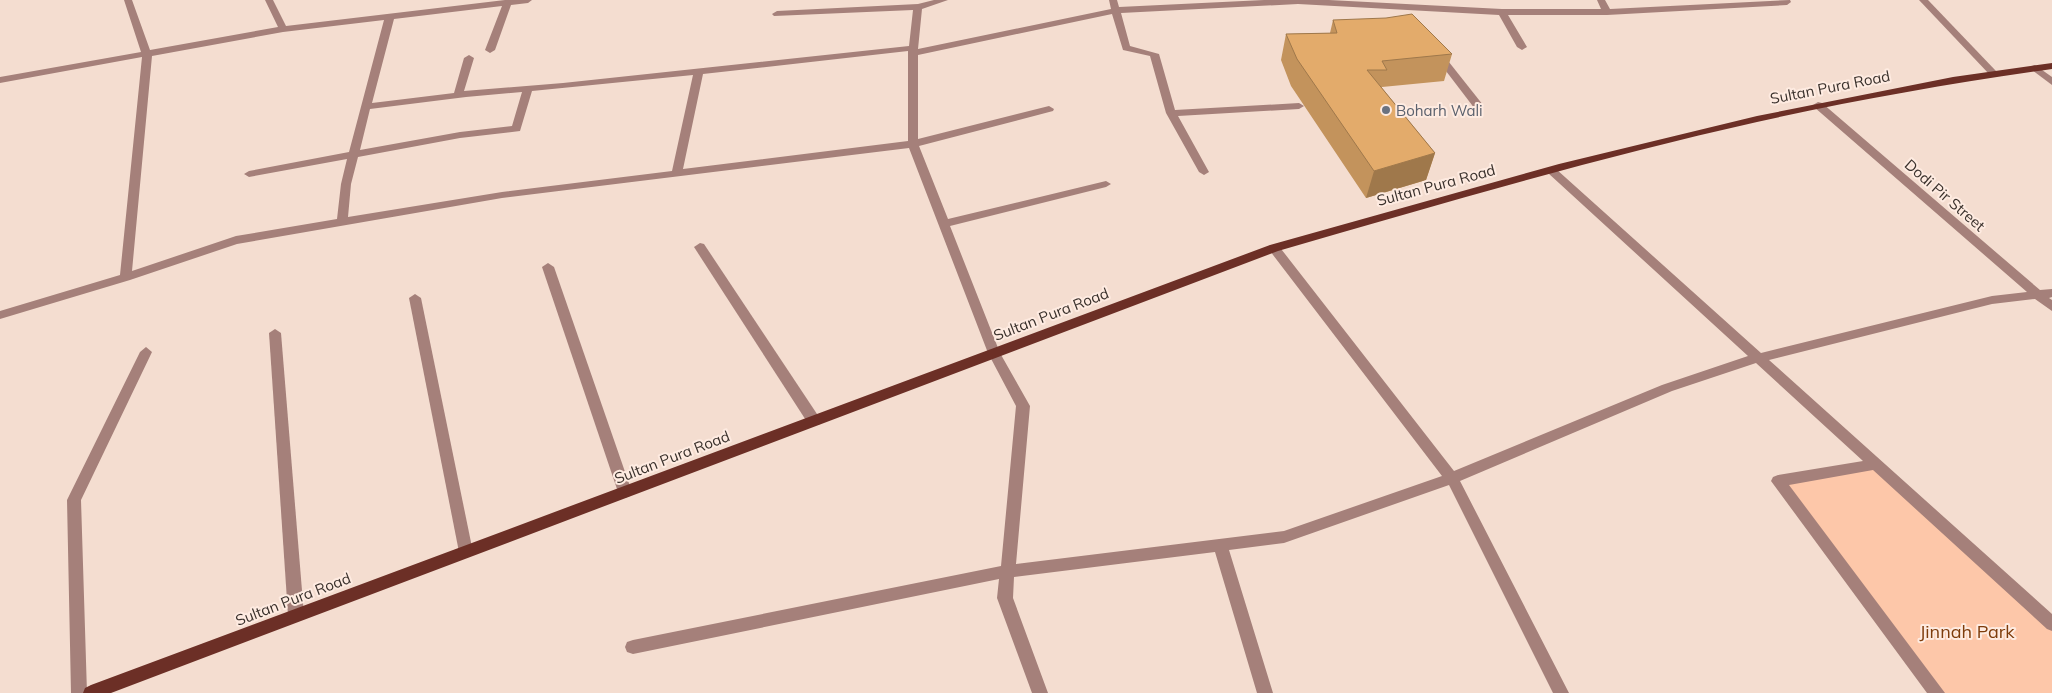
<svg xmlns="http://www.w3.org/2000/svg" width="2052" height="693" viewBox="0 0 2052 693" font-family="Mulish,sans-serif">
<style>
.green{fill:#fdc7a9}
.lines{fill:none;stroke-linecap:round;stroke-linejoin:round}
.minor{fill:#a5807a;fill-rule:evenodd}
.major{fill:#6c2f26;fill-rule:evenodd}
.wall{fill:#c3935c}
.shaded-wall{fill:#9f784b}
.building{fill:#e3ab6b;stroke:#9f784b}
.worship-dot{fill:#6b7280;stroke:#feebe1;stroke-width:2}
.labels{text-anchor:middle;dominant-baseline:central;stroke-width:4;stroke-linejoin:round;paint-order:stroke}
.street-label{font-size:15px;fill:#3a312c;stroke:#feebe1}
.worship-label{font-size:15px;fill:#5b616d;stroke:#feebe1;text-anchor:start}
.near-park-label{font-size:18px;fill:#7e3c0b;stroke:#feebe1}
</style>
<rect width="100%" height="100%" fill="#f4ddd0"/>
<path class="green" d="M1875,464l177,160v69h-115l-159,-212z"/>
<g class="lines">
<g class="minor">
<path d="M124,0h8l18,50 128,-23 -13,-27h8l13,26 219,-26h27l-4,3 -17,2 -16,45 -5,3 -5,-3 17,-44 -108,13 -22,84 82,-10 10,-35 5,-3 5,3 -10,33 99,-8 346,-37 4,-36 -139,6 -2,-2 5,-3 141,-7 16,-4h14l-26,9 -4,40 193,-40 -2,-9h8l2,7 145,-7h65l173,9h99l-4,-9h8l5,9 180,-9 1,2 -4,3 -180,10h-99l19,32 -5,3 -5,-3 -18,-32 -201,-11 -177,9 9,33 29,8 16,56 124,-7 5,3 -5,3 -121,7 31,56 -5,3 -5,-3 -33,-59 -16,-57 -27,-6 -11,-36 -194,41v84l131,-33 5,3 -1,2 -134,35 29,73 158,-38 5,3 -5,3 -156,39 50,127 30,53 -14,158 268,-33 158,-55 -172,-225 -2,-3 2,-3h8l176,226 208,-86 86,-29 -200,-183 -1,-2 1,-2h8l205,184 231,-57 35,-4 -213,-185 -1,-2 5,-3 4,1 218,187 12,-1v8l-3,1 3,2v11l-17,-12 -43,5 -223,56 283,254v17l-5,-2 -174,-159 -84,15 156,208h-18l-156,-212 2,-4 5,-2 85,-14 -107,-98 -84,28 -212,90 109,212h-16l-104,-208 -165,58 -55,7 44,143h-16l-42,-141 -201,25 -1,21 35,95h-16l-35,-95 2,-19 -366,75 -6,-2 -2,-5 2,-5 6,-2 368,-74 15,-160 -28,-53 -79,-205 -407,50 -265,46 -107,36 -130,39v-8l120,-36 22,-218 -142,26v-6l141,-25zM384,20l-35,132 -100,19 -5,3 5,3 98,-18 -6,25 -4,35 -101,17 -104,35 20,-215 131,-24zM908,51v90l-225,28 20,-95zM693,75l-21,96 -170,21 -154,25 3,-33 7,-27 102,-19 60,-7 12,-40zM522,92l-10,34 -52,6 -100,18 10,-41 96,-12z"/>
<path d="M1919,0h9l68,71v4h-6z"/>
<path d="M1438,51l3,1 42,53v4h-8l-42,-55z"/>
<path d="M2035,65l17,12v8l-20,-15v-4z"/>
<path d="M700,243l4,1 115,173 2,4 -2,4h-10l-115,-178z"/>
<path d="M548,263l6,4 78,225 -2,4 -5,2 -5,-2 -2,-4 -76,-225z"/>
<path d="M415,294l6,4 52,254 -2,4 -5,2 -5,-2 -2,-4 -50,-254z"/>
<path d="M275,329l6,4 23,282 -3,5 -5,2 -5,-2 -3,-5 -19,-282z"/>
<path d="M146,347l6,5 -71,148 6,193h-16l-4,-193 73,-148z"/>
</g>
<path class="major" d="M2052,63v6c-99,14 -197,31 -295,53 -161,36 -320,83 -479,129l-1167,442h-28l2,-5 6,-3 1179,-440 289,-81 198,-48 196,-39z"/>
</g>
<path class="wall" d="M1333,20l119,34 -8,27 -62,6v1l53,65 -9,27 -60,18 -75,-112 -10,-26 5,-26 44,-1z"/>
<path class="shaded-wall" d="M1435,153l-9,27 -60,18 8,-27z"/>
<path class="building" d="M1412,14l40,40 -70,7 5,9h-20l68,83 -61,18 -77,-112 -11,-25 51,-1 -4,-13 53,-2z"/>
<circle class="worship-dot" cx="1386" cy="110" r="5"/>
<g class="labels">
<g class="street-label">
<text transform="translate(1830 87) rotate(-11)">Sultan Pura Road</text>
<text transform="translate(1436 185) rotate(-15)">Sultan Pura Road</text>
<text transform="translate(1945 195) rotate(41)">Dodi Pir Street</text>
<text transform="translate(1051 314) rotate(-21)">Sultan Pura Road</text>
<text transform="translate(672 457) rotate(-21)">Sultan Pura Road</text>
<text transform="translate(293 599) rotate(-21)">Sultan Pura Road</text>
</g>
<g class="worship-label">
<text x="1396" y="110">Boharh Wali</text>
</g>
<g class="near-park-label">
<text x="1967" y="631">Jinnah Park</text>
</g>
</g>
</svg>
